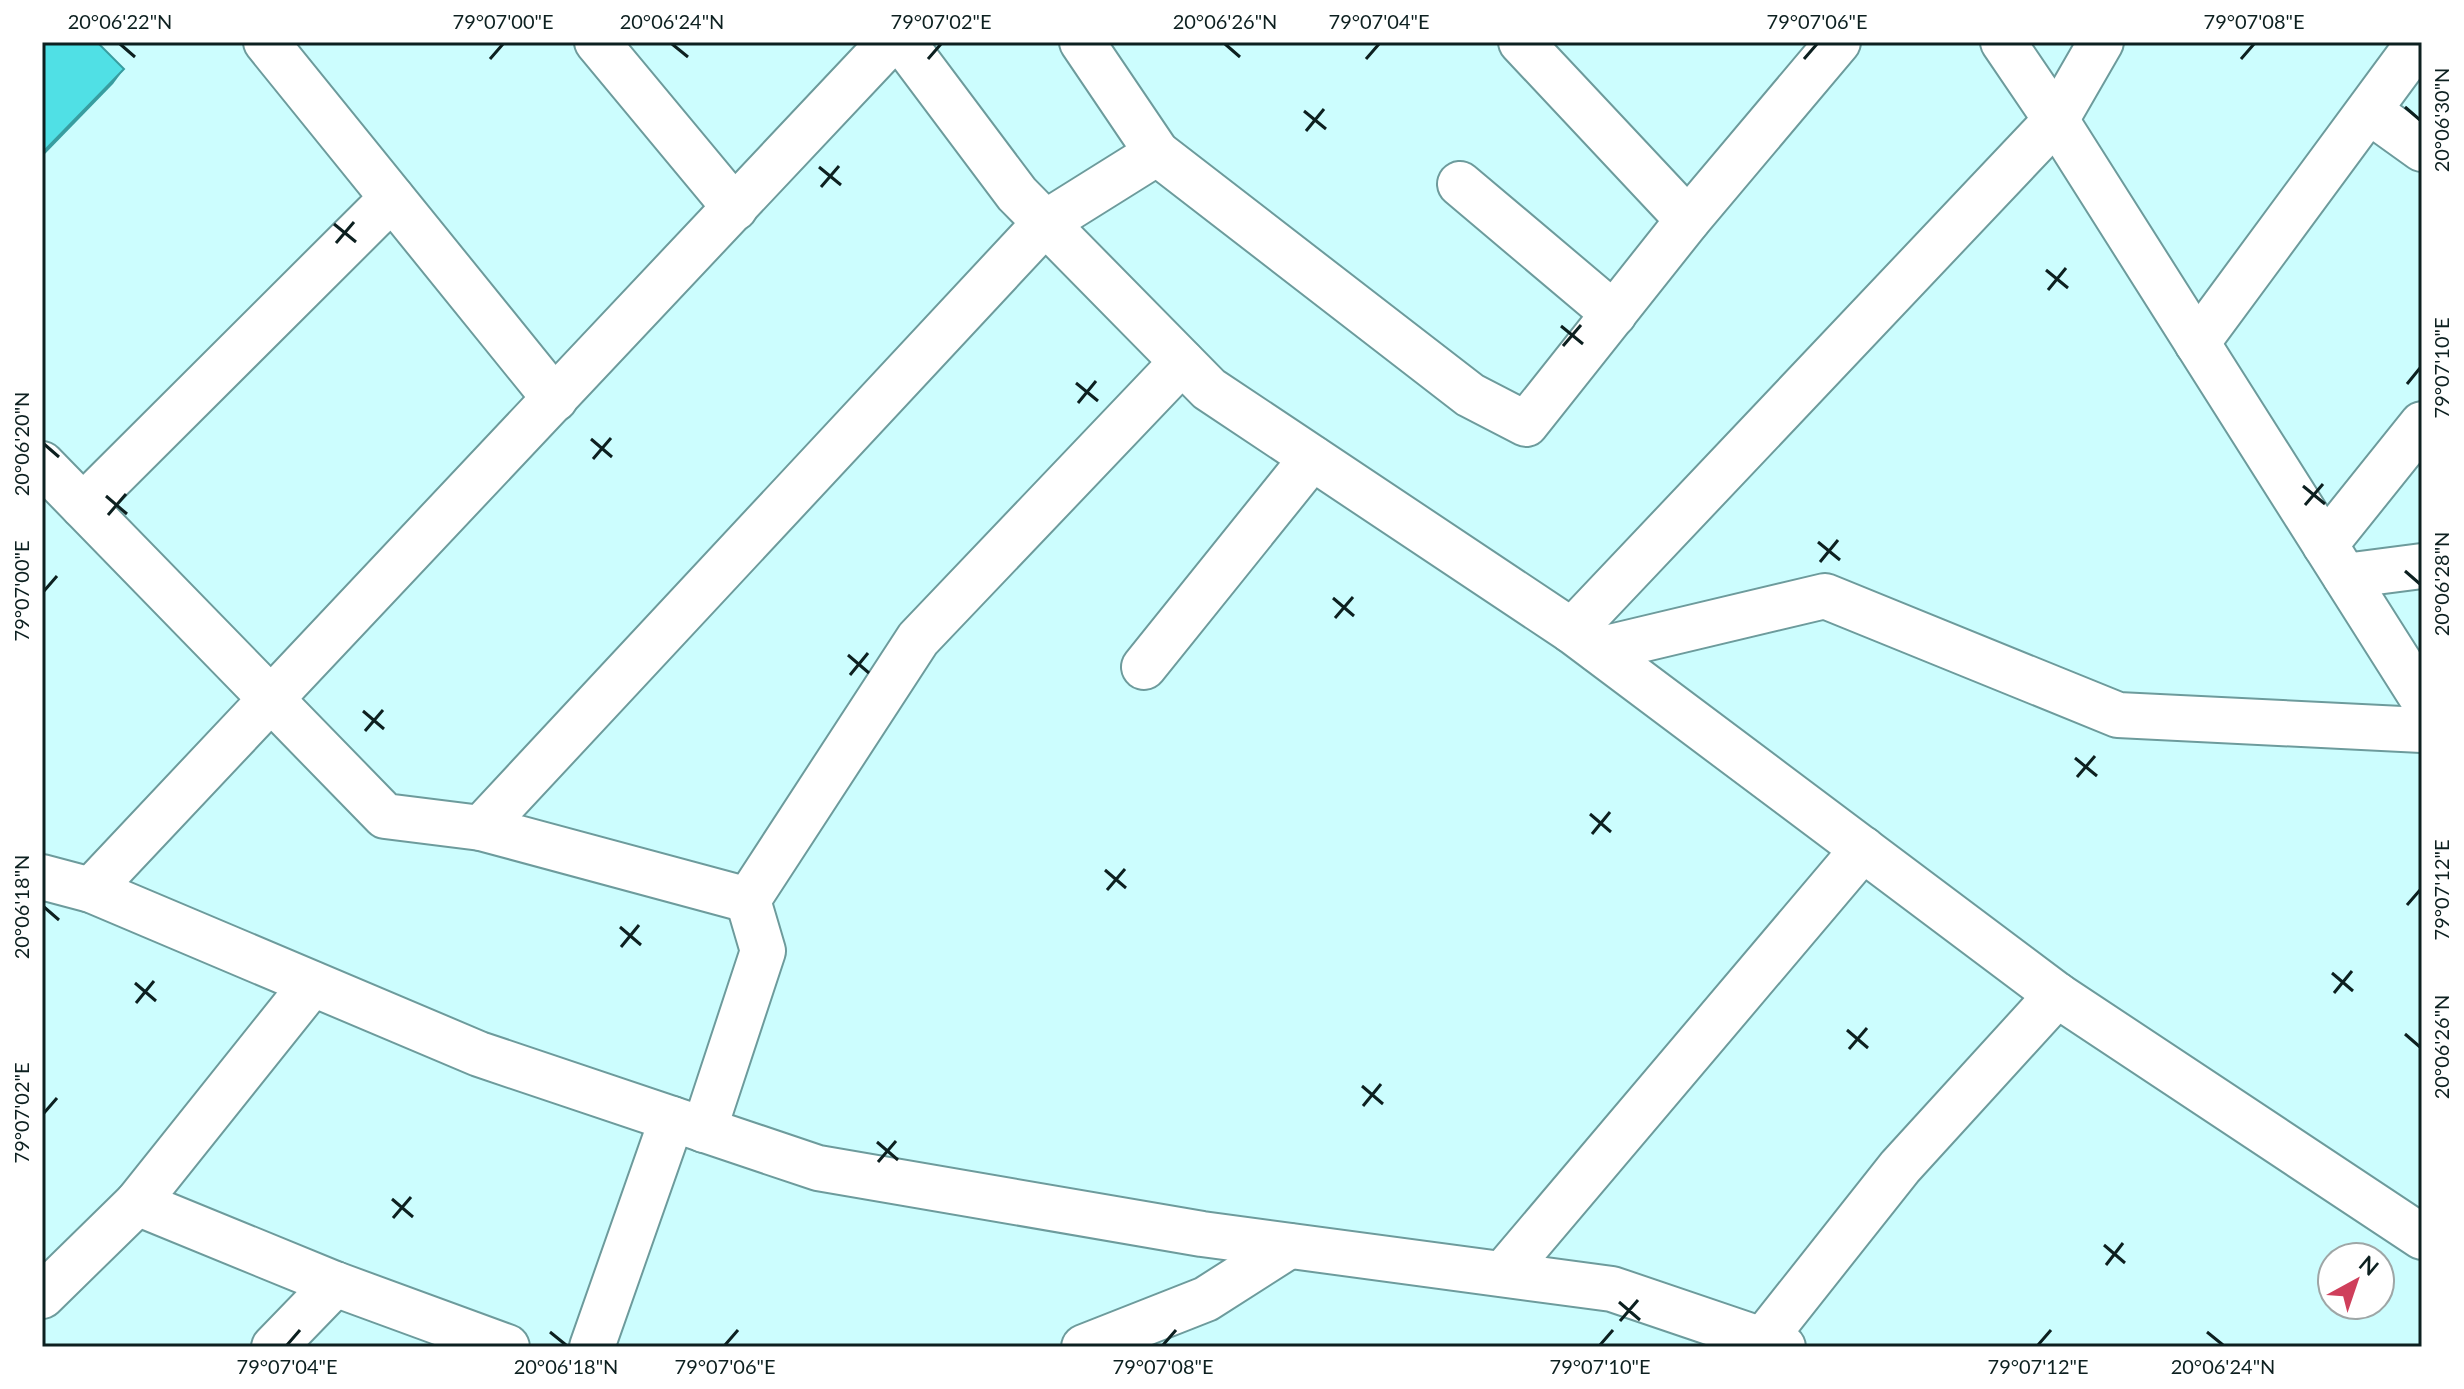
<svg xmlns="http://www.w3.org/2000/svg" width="2464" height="1389" viewBox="0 0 2464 1389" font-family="Lato,sans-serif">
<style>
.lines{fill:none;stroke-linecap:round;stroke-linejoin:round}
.minor-casing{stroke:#6d9b9c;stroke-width:48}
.minor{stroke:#fff;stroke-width:44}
.shaded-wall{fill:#389da0}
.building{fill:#50e0e5;stroke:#389da0;stroke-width:2}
.ticks{fill:none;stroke:#0d2020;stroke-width:3}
.neatline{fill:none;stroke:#0d2020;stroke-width:3}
.ticks-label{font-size:20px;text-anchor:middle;fill:#0d2020}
</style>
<rect width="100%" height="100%" fill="#ccfdfe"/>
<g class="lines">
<g class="minor-casing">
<g id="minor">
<path d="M266,42l289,357"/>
<path d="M597,42l138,166"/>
<path d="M903,42l114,152 192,195 363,242"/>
<path d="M1082,42l75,111 313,242 56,29 162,-204 150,-178"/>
<path d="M1521,42l167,178"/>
<path d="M2003,42l53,78 366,578"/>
<path d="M2101,42l-45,78 -484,511 485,364 365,242"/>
<path d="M2369,111l53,38"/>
<path d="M1460,184l154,130"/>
<path d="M2197,343l222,-301"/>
<path d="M42,464l343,352 96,12"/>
<path d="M83,506l309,-308"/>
<path d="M2325,545l97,-121"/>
<path d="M2345,576l77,-10"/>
<path d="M1598,650l227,-54 293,119 304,15"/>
<path d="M1144,667l168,-209"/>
<path d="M42,877l49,13 388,164 339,114 384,66 410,55 171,58"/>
<path d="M91,890l799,-848"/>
<path d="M748,900l-267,-72 564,-605 112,-70"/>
<path d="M312,984l-175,219 198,81 172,63"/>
<path d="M704,1130l59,-179 -15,-51 170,-261 264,-277"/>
<path d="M1503,1274l360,-425"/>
<path d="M42,1296l95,-93"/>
<path d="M1763,1340l137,-173 157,-172"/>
<path d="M274,1347l61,-63"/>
<path d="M592,1347l80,-228"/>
<path d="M1084,1347l122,-48 83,-53"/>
</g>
</g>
<use href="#minor" class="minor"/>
</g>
<path class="shaded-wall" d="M124,69l-11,15 -71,73v-4z"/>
<path class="building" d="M44,42h53l27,27 -82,84v-109z"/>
<path class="ticks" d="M120,44l15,13M672,44l16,13M1225,44l15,13M490,59l13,-15M928,59l13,-15M1366,59l13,-15M1804,59l13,-15M2241,59l13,-15M2405,107l15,13M1304,111l22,18M1306,131l18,-22M819,167l22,18M821,187l18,-21M334,224l22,18M336,243l18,-21M2046,270l22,18M2048,290l18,-22M1561,326l22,18M1563,346l18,-21M1076,383l22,18M2407,384l13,-16M1078,403l18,-22M591,439l21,18M44,444l15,13M593,459l18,-21M2303,486l22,18M106,496l21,18M2305,505l18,-21M108,515l18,-21M1818,542l22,18M1820,562l18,-22M2405,571l15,13M44,591l13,-15M1333,598l21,18M1335,618l18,-21M848,655l21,18M850,675l18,-22M363,711l21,18M365,731l18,-21M2075,758l22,18M2077,777l18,-21M1590,814l21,18M1592,834l18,-22M1105,870l21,18M1107,890l18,-21M2407,905l13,-15M44,907l15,13M620,927l21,18M621,947l18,-22M2332,973l21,18M135,983l21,18M2334,993l18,-22M136,1003l18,-22M1847,1030l21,18M2405,1034l15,13M1849,1049l18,-21M1362,1086l21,18M1363,1106l18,-22M44,1113l13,-15M877,1142l21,18M878,1162l18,-21M392,1199l21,18M393,1218l18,-21M2104,1245l21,18M2106,1265l17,-22M1619,1302l21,18M1620,1321l18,-21M550,1332l16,13M2207,1332l16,13M287,1345l13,-15M725,1345l13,-15M1163,1345l13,-15M1600,1345l13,-15M2038,1345l13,-15"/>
<rect width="2464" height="1389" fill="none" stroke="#ffffff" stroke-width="88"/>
<g transform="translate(2356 1281) rotate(40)"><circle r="38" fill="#ffffff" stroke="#9ea6a6" stroke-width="2"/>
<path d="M0-6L14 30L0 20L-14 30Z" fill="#cf3f5b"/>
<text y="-12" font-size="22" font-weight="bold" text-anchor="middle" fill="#0d2020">N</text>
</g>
<rect x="44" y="44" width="2376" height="1301" class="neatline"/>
<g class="ticks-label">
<text x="120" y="29">20°06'22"N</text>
<text x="503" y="29">79°07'00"E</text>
<text x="672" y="29">20°06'24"N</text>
<text x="941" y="29">79°07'02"E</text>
<text x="1225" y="29">20°06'26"N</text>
<text x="1379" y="29">79°07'04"E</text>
<text x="1817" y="29">79°07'06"E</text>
<text x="2254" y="29">79°07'08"E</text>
<text transform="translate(2442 120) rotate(-90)" y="7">20°06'30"N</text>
<text transform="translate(2442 368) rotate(-90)" y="7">79°07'10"E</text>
<text transform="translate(22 444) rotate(-90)" y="7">20°06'20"N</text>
<text transform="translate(2442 584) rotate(-90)" y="7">20°06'28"N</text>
<text transform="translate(22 591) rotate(-90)" y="7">79°07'00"E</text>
<text transform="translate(2442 890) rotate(-90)" y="7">79°07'12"E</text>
<text transform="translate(22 907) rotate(-90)" y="7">20°06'18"N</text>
<text transform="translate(2442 1047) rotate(-90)" y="7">20°06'26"N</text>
<text transform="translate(22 1113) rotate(-90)" y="7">79°07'02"E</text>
<text x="287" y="1374">79°07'04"E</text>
<text x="566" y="1374">20°06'18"N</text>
<text x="725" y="1374">79°07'06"E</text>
<text x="1163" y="1374">79°07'08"E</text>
<text x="1600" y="1374">79°07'10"E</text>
<text x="2038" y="1374">79°07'12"E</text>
<text x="2223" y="1374">20°06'24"N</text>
</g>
</svg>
